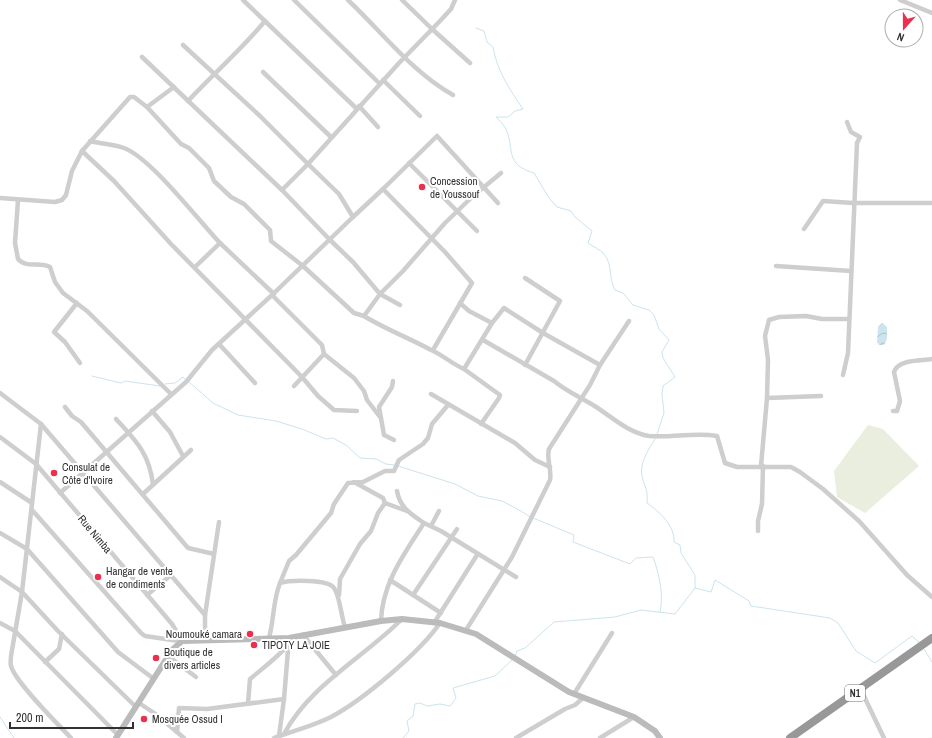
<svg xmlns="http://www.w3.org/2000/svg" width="932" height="738" viewBox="0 0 932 738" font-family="'Archivo Narrow',sans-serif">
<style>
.green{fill:#e9eedf}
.water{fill:url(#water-waves)}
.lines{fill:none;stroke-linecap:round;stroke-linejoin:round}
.stream{stroke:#cbe4ee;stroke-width:1}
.street{stroke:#cecece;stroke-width:4.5}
.secondary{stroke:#bbb;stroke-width:6}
.highway{stroke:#989898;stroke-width:8}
.poi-dot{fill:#ec2f4e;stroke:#fff;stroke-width:1.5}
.labels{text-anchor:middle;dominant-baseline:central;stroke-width:4;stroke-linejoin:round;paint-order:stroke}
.shield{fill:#fff;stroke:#6f6f6f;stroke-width:1}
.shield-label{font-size:10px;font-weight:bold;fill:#313131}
.poi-label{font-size:11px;fill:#313131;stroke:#fff;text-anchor:start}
.street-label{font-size:11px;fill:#313131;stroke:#fff}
</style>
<defs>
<pattern id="water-waves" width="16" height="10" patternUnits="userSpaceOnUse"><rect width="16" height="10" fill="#cbe4ee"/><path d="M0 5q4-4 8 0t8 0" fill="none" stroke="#afc4cd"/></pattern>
</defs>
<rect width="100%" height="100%" fill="#fff"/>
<path class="green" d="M868,425l15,4 36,37 -54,47 -28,-16 -3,-26z"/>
<path class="water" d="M882,323l5,4v12l-3,6h-5l-2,-3 1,-15z"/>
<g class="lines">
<g class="stream">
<path d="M476,28l8,3 3,11 6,5c4,24 17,43 30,62l-8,2 -7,6h-12c3,3 8,8 10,12 9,21 -2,35 28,44l15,25 8,9 14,4 4,6 17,14 -4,12c5,4 12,6 16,11 9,11 4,23 11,36l8,3 10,12 16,5 5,5 5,14 10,11 -7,12 1,6 12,19 -12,9 -1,8 2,19 -7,21"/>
<path d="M92,376l29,7 4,-2 35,5"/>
<path d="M189,382l24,21 25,12 38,6 26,8 24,10 7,-1 13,7 14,13 16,1 10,5 9,1"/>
<path d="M165,384l10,-1 8,-6 2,2"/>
<path d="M655,439c-6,9 -16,25 -13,37 3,13 6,12 5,27 13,9 28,23 27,39l6,3 1,8 14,22v13"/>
<path d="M398,466l57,18 23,12 24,5 19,10 9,6"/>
<path d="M533,518l41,17 -1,7 57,22 6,-6 17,-1c6,16 11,38 7,55"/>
<path d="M924,649l8,13"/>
<path d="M515,656l2,-5 8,-3 29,-26 61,-5 26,-7 34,4 20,-26 16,4 4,-12 34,21 2,5 79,12 8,5 18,28 19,12 37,-27 8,7"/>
<path d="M0,717l14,21"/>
<path d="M403,738l6,-7 -2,-10 6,-5 2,-12 5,-1 7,3 13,-2 10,2 6,-8 -3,-10 42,-12 17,-16"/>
<path d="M931,738h1"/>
</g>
<g class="street">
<path d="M243,0l114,109"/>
<path d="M294,0l86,84"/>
<path d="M348,0c34,32 64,72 105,95"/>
<path d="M402,0l30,29 38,34"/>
<path d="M900,0l32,13"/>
<path d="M183,45l77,71 48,48 -26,26"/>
<path d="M142,57l140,133 48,50 23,22 27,32 20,11"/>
<path d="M263,72l68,65"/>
<path d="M383,80l37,36"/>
<path d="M188,101c25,-27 53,-51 77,-80"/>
<path d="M359,106l19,21"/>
<path d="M147,107l34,37 8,4 20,20 5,13 17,16 13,7 26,26 1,11 32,25 51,47 10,3"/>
<path d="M90,141c11,3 23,3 34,7 27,10 74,72 96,95"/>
<path d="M82,151l32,30 57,63 131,133 16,19 16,14 23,1"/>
<path d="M409,163l68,68"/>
<path d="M501,173l-29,24 -27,26 -42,48 -23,23 -16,22c21,13 45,22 67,34 12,5 21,14 33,19l28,-46 12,-15 39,25 57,32"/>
<path d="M383,189l54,-53 61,67"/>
<path d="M0,198l55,4 7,-2 4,-5 6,-24 10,-20 48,-54h4l13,10 27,-20"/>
<path d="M18,200l-3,43 3,16c9,10 21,2 32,8l5,15 8,11 24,18 84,83"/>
<path d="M353,217l30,-28 62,63 27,31 -39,67"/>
<path d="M804,229l19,-28 30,2h79"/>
<path d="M776,266l75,5"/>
<path d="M195,267l25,-24 54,51"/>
<path d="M272,295l50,50 2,9 -30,32"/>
<path d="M77,303l-23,29 11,10 15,21"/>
<path d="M460,303l9,8 23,12"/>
<path d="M483,340l71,41c12,10 26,16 39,24 18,11 35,28 56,31 23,2 46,-4 68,0l8,27 12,4h54l9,5 23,17 36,32 48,54 25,22"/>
<path d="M219,344l36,39"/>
<path d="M324,354l30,24 10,13 3,9 13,17"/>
<path d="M525,365l35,-64 -35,-23"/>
<path d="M464,369l36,26 -1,3 -18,26"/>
<path d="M843,375l5,-22 9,-210 3,-6 -9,-5 -4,-10"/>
<path d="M393,381l-1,6 -13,20 5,28 10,5"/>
<path d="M0,393l41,31 164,191"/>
<path d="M431,394l84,49 20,17 15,7"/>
<path d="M767,398l54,-2"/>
<path d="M65,407l7,9 9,6 107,126 26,6"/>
<path d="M152,411l18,21 13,24"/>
<path d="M893,411h4l3,-10 -6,-29c4,-13 27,-11 38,-13"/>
<path d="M116,419c20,22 33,34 37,65"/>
<path d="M41,424l-19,168 -11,64c0,3 -1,7 0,10 4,16 47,58 60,72"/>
<path d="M0,437l36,27 136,160 9,15"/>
<path d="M761,466l6,-68 1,-38 -3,-24 4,-16 10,-3 27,-1 16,3h27"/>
<path d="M0,482l32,21"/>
<path d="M354,482l29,16 2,5"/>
<path d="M397,491c3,17 14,23 27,32"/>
<path d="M60,493l126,-111 26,-32 60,-55 81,-78 -14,-23 -31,-30 91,-101 41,-42 11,-12 4,-9"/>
<path d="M143,494l48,-44"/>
<path d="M32,510l109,123 4,3 34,5"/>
<path d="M431,526l8,-15"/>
<path d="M758,531v-10l4,-17 1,-38"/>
<path d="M0,533l27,16 91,103 36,27"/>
<path d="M0,577l22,15 36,39 78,76"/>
<path d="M390,580l51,33"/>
<path d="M280,583l9,-22 7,-6 35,-42 3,-9 14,-21 15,-1 22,-11h9l5,-11 24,-16 5,-6 4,-14 16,-19"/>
<path d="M147,595l24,-20"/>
<path d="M339,595l1,-16 20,-35 11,-13 7,-18 7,-10 22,8"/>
<path d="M413,595l44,-66"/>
<path d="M381,621c1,-38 24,-68 43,-98l17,8 75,46"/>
<path d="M0,623l15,8 103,104"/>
<path d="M434,623l43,-68"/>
<path d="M466,630l46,-73 38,-77c2,-11 -4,-21 -1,-31l41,-64 10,-20 29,-44"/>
<path d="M303,635l33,40"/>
<path d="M269,638c5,-18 4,-38 11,-55 10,-3 48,-4 54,5 6,8 7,28 11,39"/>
<path d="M205,640v-25l14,-93"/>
<path d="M168,656l28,21"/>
<path d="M45,662l14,-13 3,-15"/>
<path d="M861,690l23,48"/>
<path d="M574,694l38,-61"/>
<path d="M139,703l18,12 27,23"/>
<path d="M248,703l2,-24c13,-11 27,-21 38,-34"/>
<path d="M177,732l2,-24 28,1 77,-10"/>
<path d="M284,734c26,-49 79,-76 118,-115"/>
<path d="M279,736l5,-37 5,-61"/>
<path d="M274,738c19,-7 39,-12 57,-21 32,-17 89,-65 109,-94"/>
<path d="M516,738l49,-29 10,-4 8,-7"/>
<path d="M600,738l34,-21"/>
</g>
<g class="secondary">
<path d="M183,641l106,-3 92,-17 21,-2 38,4 36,11 93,58 65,25 21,14 5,7"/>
<path d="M116,738l56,-88 8,-7"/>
</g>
<path class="highway" d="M790,738l142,-100"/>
</g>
<g class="poi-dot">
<circle cx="422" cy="187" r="4"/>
<circle cx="54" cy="473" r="4"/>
<circle cx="98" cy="577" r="4"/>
<circle cx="250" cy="634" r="4"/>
<circle cx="254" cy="645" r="4"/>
<circle cx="156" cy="658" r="4"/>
<circle cx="144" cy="719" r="4"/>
</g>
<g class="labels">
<rect class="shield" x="845" y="685" width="20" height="16" rx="3"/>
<g class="shield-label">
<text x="855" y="693">N1</text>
</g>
<g class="poi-label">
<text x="430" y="181">Concession<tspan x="430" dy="13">de Youssouf</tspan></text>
<text x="62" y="467">Consulat de<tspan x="62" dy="13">Côte d'Ivoire</tspan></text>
<text x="106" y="571">Hangar de vente<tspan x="106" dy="13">de condiments</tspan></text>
<text x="242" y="634" text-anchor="end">Noumouké camara</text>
<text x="262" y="645">TIPOTY LA JOIE</text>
<text x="164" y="652">Boutique de<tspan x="164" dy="13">divers articles</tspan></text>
<text x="152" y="719">Mosquée Ossud I</text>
</g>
<g class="street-label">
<text transform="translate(95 534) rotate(50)">Rue Nimba</text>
</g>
</g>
<g transform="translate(904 28) rotate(201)"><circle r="19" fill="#ffffff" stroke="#adadad"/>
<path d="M0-3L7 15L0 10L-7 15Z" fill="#ec2f4e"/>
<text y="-6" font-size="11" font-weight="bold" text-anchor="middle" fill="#313131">N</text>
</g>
<path d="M10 722v6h123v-6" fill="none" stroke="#313131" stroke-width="2"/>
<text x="16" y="722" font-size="12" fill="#313131" stroke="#ffffff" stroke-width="3" paint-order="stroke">200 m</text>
</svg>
